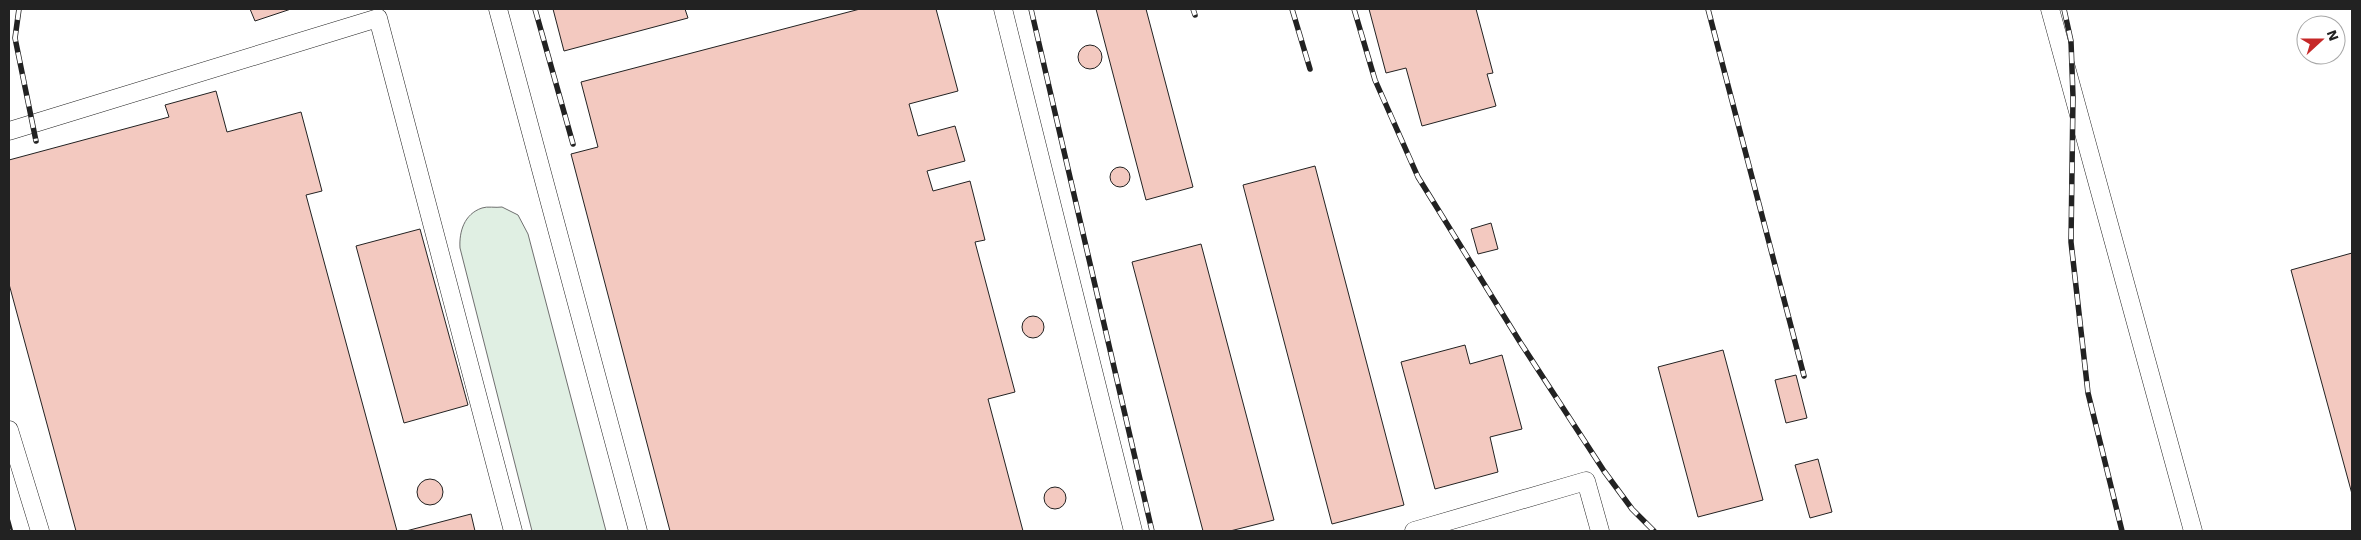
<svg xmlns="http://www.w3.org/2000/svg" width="2361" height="540" viewBox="0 0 2361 540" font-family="'Work Sans',sans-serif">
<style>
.green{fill:#e0efe3;stroke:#6f6f6f}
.building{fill:#f3c9c0;stroke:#222}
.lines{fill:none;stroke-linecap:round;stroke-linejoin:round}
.street-casing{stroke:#222;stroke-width:19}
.street{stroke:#fff;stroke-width:18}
.rail-casing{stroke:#222;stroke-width:5.5}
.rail{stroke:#fff;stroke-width:4;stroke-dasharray:11;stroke-linecap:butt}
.wall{stroke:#222;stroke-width:2.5}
</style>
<rect width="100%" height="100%" fill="#fff"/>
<path class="green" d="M502,207l16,8 10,19 78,297h-74l-72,-283c-1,-16 4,-34 22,-40 5,-2 14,0 20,-1z"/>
<g class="building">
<path d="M250,9h41l-36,12z"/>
<path d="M553,9h132l3,9 -124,33z"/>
<path d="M860,9h76l22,82 -49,13 9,32 37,-10 10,35 -38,10 6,20 37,-10 15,59 -10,2 40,150 -27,7 35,132h-353l-99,-377 27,-7 -17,-65z"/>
<path d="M1096,9h50l47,178 -47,13z"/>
<path d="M1369,9h107l17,64 -6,1 9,32 -74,20 -16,-58 -20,5z"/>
<circle cx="1090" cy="57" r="12"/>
<path d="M216,91l11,41 74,-20 21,79 -16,4 91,336h-321l-67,-247v-124l160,-43 -4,-12z"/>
<path d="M1315,166l89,339 -72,19 -89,-339z"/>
<circle cx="1120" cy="177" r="10"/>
<path d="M1491,223l7,26 -20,5 -7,-25z"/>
<path d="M420,229l48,176 -64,18 -48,-177z"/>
<path d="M1201,244l73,276 -44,11h-27l-71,-269z"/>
<path d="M2352,253v241l-61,-224z"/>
<circle cx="1033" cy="327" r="11"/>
<path d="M1465,345l5,19 32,-9 20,74 -32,8 8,35 -63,17 -34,-127z"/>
<path d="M1723,350l40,150 -65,17 -40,-150z"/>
<path d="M1796,375l11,43 -21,5 -11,-43z"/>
<path d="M1818,459l14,53 -22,6 -15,-53z"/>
<circle cx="430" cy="492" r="13"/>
<circle cx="1055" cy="498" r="11"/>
<path d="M471,514l4,17h-69z"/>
</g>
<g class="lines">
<g class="street-casing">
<g id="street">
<path d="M498,9l140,522"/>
<path d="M1003,9l130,522"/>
<path d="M2050,9l143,522"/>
<path d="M9,131l369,-113 135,513"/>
<path d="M9,430l31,101"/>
<path d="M1414,531l172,-50 14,50"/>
</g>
</g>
<use href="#street" class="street"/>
<g class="rail-casing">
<g id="rail">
<path d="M19,9l-4,29 21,103"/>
<path d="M535,9l38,135"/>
<path d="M1031,9l121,522"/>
<path d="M1193,9l2,6"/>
<path d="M1292,9l18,60"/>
<path d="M1354,9l21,71 43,97 102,165 84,129 28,38 22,22"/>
<path d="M1708,9l96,367"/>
<path d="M2064,9l7,32 2,56 -2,145 17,151 34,138"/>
</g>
</g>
<use href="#rail" class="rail"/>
<path class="wall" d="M9,520l3,11"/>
</g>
<rect width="2361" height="540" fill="none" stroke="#222222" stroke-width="20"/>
<g transform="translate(2321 40) rotate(69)"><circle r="24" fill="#ffffff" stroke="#a7a7a7"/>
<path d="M0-4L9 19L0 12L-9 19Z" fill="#c62828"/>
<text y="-8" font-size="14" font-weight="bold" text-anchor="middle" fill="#222222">N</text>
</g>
</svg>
